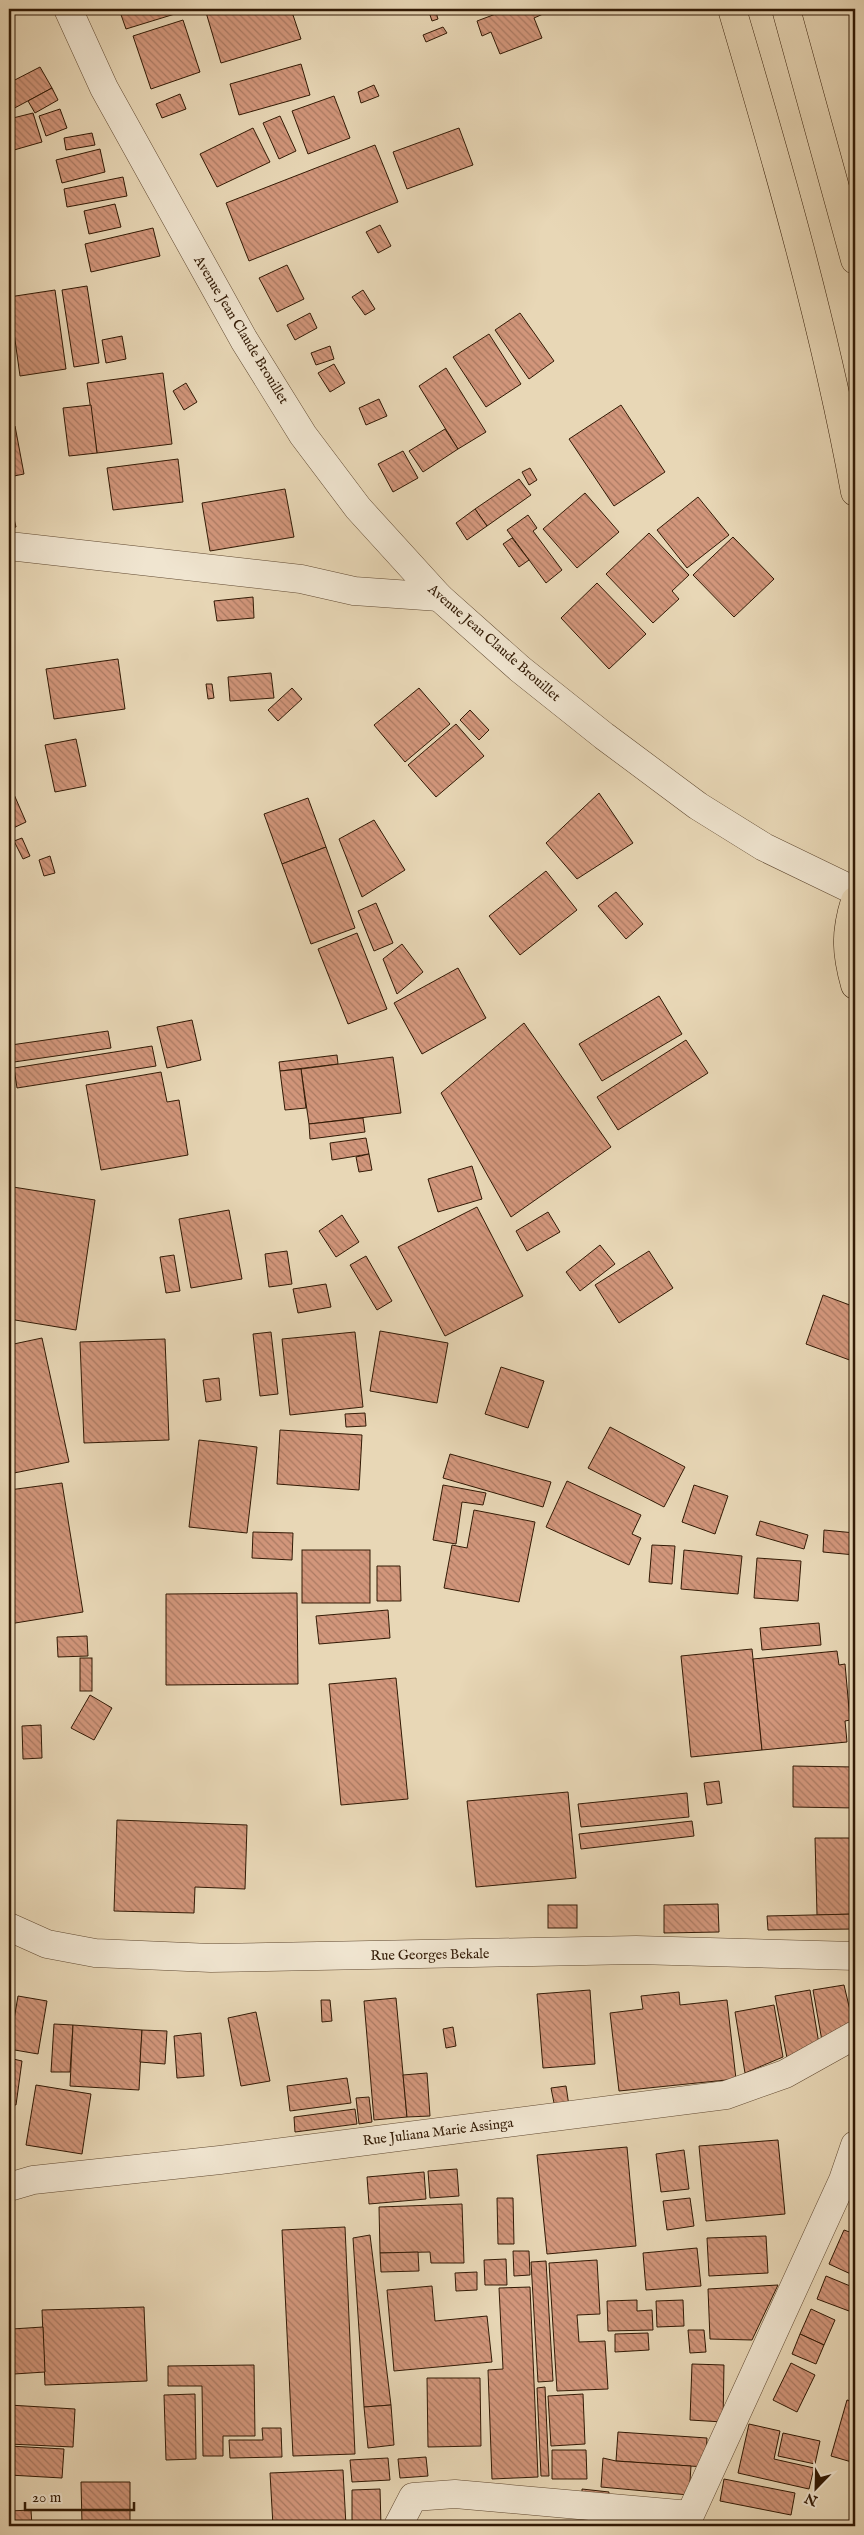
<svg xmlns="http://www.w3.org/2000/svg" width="864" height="2535" viewBox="0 0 864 2535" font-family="'IM FELL English',serif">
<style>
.building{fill:url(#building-back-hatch);stroke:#321a05}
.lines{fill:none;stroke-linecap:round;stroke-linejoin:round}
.minor-casing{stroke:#604931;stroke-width:29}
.primary-casing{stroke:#321a05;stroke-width:29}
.minor{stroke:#f0e5d0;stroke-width:28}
.primary{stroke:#e8d7b6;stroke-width:28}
.labels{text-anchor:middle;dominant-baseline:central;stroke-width:4.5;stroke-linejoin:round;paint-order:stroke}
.street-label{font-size:14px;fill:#321a05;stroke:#f0e5d0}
</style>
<defs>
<pattern id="building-back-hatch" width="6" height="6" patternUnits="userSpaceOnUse" patternTransform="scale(1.25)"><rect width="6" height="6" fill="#d2967b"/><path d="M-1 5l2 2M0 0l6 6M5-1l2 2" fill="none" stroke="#ab7a63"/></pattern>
</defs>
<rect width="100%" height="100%" fill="#e8d7b6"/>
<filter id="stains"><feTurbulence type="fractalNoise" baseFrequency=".004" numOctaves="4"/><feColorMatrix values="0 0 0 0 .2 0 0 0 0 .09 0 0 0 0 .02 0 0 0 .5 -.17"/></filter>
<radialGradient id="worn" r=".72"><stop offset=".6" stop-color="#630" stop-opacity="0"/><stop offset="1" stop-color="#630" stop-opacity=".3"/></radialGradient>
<g class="building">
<path d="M119,9h72l-65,20z"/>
<path d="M205,9h86l10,30 -80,24z"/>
<path d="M428,9h7l3,10 -6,2z"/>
<path d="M509,9h32l2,5 -9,4 8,20 -42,16 -9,-22 -9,4 -5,-15z"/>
<path d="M183,20l17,52 -49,17 -18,-53z"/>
<path d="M443,27l4,6 -21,9 -3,-7z"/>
<path d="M301,64l9,31 -71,20 -9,-31z"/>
<path d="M40,67l12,21 -43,23v-28z"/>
<path d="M374,85l5,11 -18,7 -3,-11z"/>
<path d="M52,88l6,12 -23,13 -7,-12z"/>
<path d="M180,94l6,15 -24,9 -6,-14z"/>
<path d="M334,96l16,42 -42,16 -16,-43z"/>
<path d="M60,109l7,19 -21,8 -7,-20z"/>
<path d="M33,113l9,29 -28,8 -5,-17v-14z"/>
<path d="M280,116l16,35 -17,8 -16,-36z"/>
<path d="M253,128l17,34 -53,25 -17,-33z"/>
<path d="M459,128l14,37 -66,24 -14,-37z"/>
<path d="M92,133l3,12 -29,5 -2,-12z"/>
<path d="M375,145l23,57 -149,59 -23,-58z"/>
<path d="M100,149l5,23 -43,11 -6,-23z"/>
<path d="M123,177l4,19 -60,11 -3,-18z"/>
<path d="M115,204l6,23 -32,7 -5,-23z"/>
<path d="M380,225l11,21 -13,7 -12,-21z"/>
<path d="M153,228l7,28 -69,16 -6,-28z"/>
<path d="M287,265l17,34 -27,13 -18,-34z"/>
<path d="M87,286l12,77 -25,4 -12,-77z"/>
<path d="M55,290l11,79 -46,7 -11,-79z"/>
<path d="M363,290l12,19 -10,6 -13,-18z"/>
<path d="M310,313l7,15 -22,12 -8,-15z"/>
<path d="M520,313l34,48 -25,18 -34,-49z"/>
<path d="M489,334l32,50 -35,23 -33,-50z"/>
<path d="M122,336l4,23 -20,4 -4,-23z"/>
<path d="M330,346l4,13 -18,6 -5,-12z"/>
<path d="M334,364l11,19 -15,9 -12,-19z"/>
<path d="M446,368l40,64 -28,17 -39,-63z"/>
<path d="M163,373l9,71 -75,9 -10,-70z"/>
<path d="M186,383l11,19 -13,8 -11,-19z"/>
<path d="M379,399l8,17 -21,9 -7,-17z"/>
<path d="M91,405l6,48 -28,3 -6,-48z"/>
<path d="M621,405l44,67 -51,34 -45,-67z"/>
<path d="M15,426l9,48 -15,3v-50z"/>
<path d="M445,429l13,20 -35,23 -14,-21z"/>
<path d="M403,451l15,27 -25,14 -15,-28z"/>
<path d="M178,459l5,43 -70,8 -6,-42z"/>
<path d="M530,468l7,12 -8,5 -7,-13z"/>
<path d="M519,479l12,16 -44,31 -12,-17z"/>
<path d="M285,489l9,48 -84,14 -8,-48z"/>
<path d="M585,493l34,39 -42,36 -34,-39z"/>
<path d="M698,497l31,38 -42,33 -30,-38z"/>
<path d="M9,499l7,28 -7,1z"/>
<path d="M475,509l12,17 -20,14 -11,-17z"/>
<path d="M528,515l9,13 -4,3 29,39 -16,13 -39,-53z"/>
<path d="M649,533l40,42 -17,16 7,8 -26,24 -47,-49z"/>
<path d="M733,537l41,42 -40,38 -41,-42z"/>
<path d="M512,538l17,22 -10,7 -16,-23z"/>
<path d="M597,583l49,51 -37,35 -48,-51z"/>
<path d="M253,597l1,21 -37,3 -3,-20z"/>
<path d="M118,659l7,50 -71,10 -8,-50z"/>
<path d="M271,673l3,25 -44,3 -2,-24z"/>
<path d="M206,684h6l2,14 -6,1z"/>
<path d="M292,688l10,11 -24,22 -10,-11z"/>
<path d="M419,688l31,36 -45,38 -31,-37z"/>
<path d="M470,710l19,20 -10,10 -19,-20z"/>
<path d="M456,724l28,32 -48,41 -28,-32z"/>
<path d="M76,739l10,47 -31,6 -10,-47z"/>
<path d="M9,783l17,39 -17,8z"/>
<path d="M599,793l34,50 -56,36 -31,-36z"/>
<path d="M308,798l18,49 -44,17 -18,-50z"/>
<path d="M374,820l31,50 -43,27 -23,-58z"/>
<path d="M22,838l8,18 -7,3 -9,-18z"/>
<path d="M326,847l29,81 -44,16 -29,-80z"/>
<path d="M50,856l5,17 -11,3 -5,-16z"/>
<path d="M546,871l31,39 -57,45 -31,-39z"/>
<path d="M616,892l27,32 -17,15 -28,-33z"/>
<path d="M376,903l17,40 -19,8 -16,-40z"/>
<path d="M357,933l30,76 -39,15 -30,-75z"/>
<path d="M402,944l21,28 -26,22 -14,-35z"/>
<path d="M458,968l28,50 -64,36 -28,-51z"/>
<path d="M659,996l23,38 -80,47 -23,-37z"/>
<path d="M192,1020l9,40 -34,8 -10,-41z"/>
<path d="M524,1023l87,124 -100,70 -70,-124z"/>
<path d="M108,1031l3,17 -97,14 -3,-17z"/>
<path d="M686,1040l22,33 -90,57 -21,-33z"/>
<path d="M152,1046l4,20 -139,22 -3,-20z"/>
<path d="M337,1055l1,9 -58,7 -1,-9z"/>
<path d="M393,1057l8,56 -92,11 -8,-55z"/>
<path d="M301,1069l5,39 -21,2 -5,-39z"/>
<path d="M161,1072l6,30 12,-2 9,55 -87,15 -15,-85z"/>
<path d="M363,1118l2,14 -55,7 -1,-15z"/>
<path d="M366,1138l3,16 -37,6 -2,-17z"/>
<path d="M369,1154l3,16 -13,2 -3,-15z"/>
<path d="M472,1166l10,33 -44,13 -10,-33z"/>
<path d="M13,1187l82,13 -19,130 -67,-11v-104z"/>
<path d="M477,1207l46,89 -78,40 -47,-89z"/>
<path d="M229,1210l13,69 -51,9 -12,-69z"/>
<path d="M548,1212l12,20 -33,19 -11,-20z"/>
<path d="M342,1215l17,27 -23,15 -17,-26z"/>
<path d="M600,1245l15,19 -35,27 -14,-19z"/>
<path d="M287,1251l5,33 -23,3 -4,-33z"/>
<path d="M649,1251l24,37 -54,35 -24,-38z"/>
<path d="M174,1255l6,36 -14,2 -6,-36z"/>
<path d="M366,1256l26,45 -15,9 -27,-45z"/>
<path d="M326,1284l5,23 -33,6 -5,-24z"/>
<path d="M823,1295l32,12v55l-49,-18z"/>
<path d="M380,1331l68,12 -11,60 -67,-12z"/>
<path d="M271,1332l7,62 -18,2 -7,-62z"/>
<path d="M355,1332l8,75 -73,8 -8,-76z"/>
<path d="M42,1338l27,124 -60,12v-129z"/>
<path d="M165,1339l4,101 -85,3 -4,-101z"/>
<path d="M501,1367l43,14 -16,47 -43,-14z"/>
<path d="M219,1378l2,22 -15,2 -3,-22z"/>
<path d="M365,1413l1,13 -20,1 -1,-13z"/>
<path d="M610,1427l75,40 -21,40 -76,-39z"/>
<path d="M280,1430l82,5 -3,55 -82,-6z"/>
<path d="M199,1440l58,7 -10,86 -58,-6z"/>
<path d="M450,1454l101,28 -8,25 -100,-29z"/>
<path d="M567,1481l74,34 -9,19 9,4 -12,27 -83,-38z"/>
<path d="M62,1483l21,129 -74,12v-134z"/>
<path d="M443,1485l43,8 -3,12 -21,-3 -6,42 -23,-4z"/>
<path d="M694,1485l34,11 -13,38 -33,-12z"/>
<path d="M474,1510l61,12 -16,80 -75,-14 8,-43 15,3z"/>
<path d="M760,1521l48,14 -4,14 -48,-14z"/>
<path d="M824,1530l31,3v22l-32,-3z"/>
<path d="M253,1532l40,1 -1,27 -40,-2z"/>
<path d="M652,1545l23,1 -3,38 -23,-2z"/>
<rect x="302" y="1550" width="68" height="53"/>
<path d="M684,1550l58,6 -4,38 -57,-5z"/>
<path d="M757,1558l44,3 -3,40 -44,-3z"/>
<path d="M377,1566h23l1,35h-24z"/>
<path d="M297,1593l1,91 -132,1v-91z"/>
<path d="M388,1610l2,28 -71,6 -3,-28z"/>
<path d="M819,1623l2,22 -59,5 -2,-22z"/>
<path d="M87,1636l1,20 -30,1 -1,-20z"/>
<path d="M752,1649l10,101 -71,7 -10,-101z"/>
<path d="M837,1651l2,14 6,-1 5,56 -5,1 2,21 -85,8 -9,-91z"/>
<rect x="80" y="1658" width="12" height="33"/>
<path d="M396,1678l12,121 -67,6 -12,-121z"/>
<path d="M90,1695l22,13 -18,32 -23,-12z"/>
<path d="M41,1725l1,33 -19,1 -1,-33z"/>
<path d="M793,1766l62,1v41l-62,-1z"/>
<path d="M719,1781l3,22 -15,2 -3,-22z"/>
<path d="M568,1792l8,86 -100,9 -9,-86z"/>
<path d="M687,1793l2,24 -108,10 -3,-23z"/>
<path d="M117,1820l130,5 -2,64 -50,-2 -1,26 -80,-2z"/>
<path d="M692,1821l2,15 -113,13 -2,-15z"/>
<path d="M815,1838h40v76l-38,1z"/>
<path d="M718,1904l1,28 -55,1v-28z"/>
<rect x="548" y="1905" width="29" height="23"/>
<path d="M855,1914v15l-87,1 -1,-14z"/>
<path d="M844,1985l9,38 -31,18 -9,-51z"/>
<path d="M590,1990l5,74 -52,4 -6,-74z"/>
<path d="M810,1990l9,54 -32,14 -12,-62z"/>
<path d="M679,1992l1,13 47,-5 9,79 -117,12 -9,-78 33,-4 -2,-13z"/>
<path d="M18,1996l29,5 -9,53 -29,-5z"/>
<path d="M396,1998l11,119 -33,3 -10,-119z"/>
<path d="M321,2000h9l2,21 -10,1z"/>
<path d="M774,2005l9,52 -38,16 -10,-61z"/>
<path d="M256,2012l14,69 -29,5 -13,-68z"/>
<path d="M54,2024l19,1 -3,47h-19z"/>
<path d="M73,2025l69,5 -3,60 -69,-4z"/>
<path d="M453,2027l3,19 -10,2 -3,-19z"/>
<path d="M142,2030l25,1 -2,33 -25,-2z"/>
<path d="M201,2033l3,43 -27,2 -3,-42z"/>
<path d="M9,2058l13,3 -6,44 -7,-1z"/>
<path d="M427,2073l3,43 -23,1 -4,-42z"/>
<path d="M347,2078l4,25 -61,8 -3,-25z"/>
<path d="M36,2085l55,9 -9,60 -56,-9z"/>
<path d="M566,2086l3,20 -14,2 -4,-20z"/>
<path d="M369,2097l3,25 -13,2 -3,-26z"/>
<path d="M355,2109l2,15 -62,8 -1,-15z"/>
<path d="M778,2140l7,74 -79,7 -7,-75z"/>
<path d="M627,2147l9,99 -89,8 -10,-99z"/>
<path d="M684,2150l5,39 -28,3 -5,-38z"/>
<path d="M457,2169l2,27 -29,2 -2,-27z"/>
<path d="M424,2172l2,27 -57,5 -2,-27z"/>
<path d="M497,2198h16l1,46h-16z"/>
<path d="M690,2198l4,28 -27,4 -4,-29z"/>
<path d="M462,2204l2,59h-33l-1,-11 -50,1 -1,-46z"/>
<path d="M345,2227l10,227 -62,2 -11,-226z"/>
<path d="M844,2230l11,4v42l-26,-12z"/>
<path d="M370,2235l21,170 -27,2 -11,-169z"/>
<path d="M766,2236l2,37 -59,3 -2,-38z"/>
<path d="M697,2248l4,38 -55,4 -3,-37z"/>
<path d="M513,2251h16l1,24 -16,1z"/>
<path d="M418,2252l1,19 -38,1 -1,-19z"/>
<path d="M506,2259l1,26h-22l-1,-25z"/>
<path d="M597,2260l3,54 -23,1 2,27 26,-1 3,48 -51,2 -8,-128z"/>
<path d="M546,2261l7,120 -15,1 -7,-120z"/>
<path d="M477,2272v18l-21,1 -1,-18z"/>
<path d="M826,2276l29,12v8l-6,15 -32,-12z"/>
<path d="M778,2285l-26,55 -42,-1 -2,-50z"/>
<path d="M432,2286l3,35 52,-5 5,46 -98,9 -7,-81z"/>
<path d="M530,2287l8,190 -46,2 -4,-109 15,-1 -4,-81z"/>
<path d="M637,2300v11l15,-1 1,20 -45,1 -1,-30z"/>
<path d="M683,2300l1,26 -27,1 -1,-26z"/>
<path d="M144,2307l3,74 -102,4 -3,-75z"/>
<path d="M811,2309l24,11 -11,25 -24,-11z"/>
<path d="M43,2327l2,45 -31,2 -2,-45z"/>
<path d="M688,2330h16l2,22 -16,1z"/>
<path d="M648,2333l1,17 -34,2v-18z"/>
<path d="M800,2334l24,11 -8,19 -24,-10z"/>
<path d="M791,2363l24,12 -18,37 -24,-12z"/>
<path d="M692,2364l32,1 -1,57 -33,-2z"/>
<path d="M254,2365l1,71h-32v20h-20l-1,-70h-34v-20z"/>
<path d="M427,2378h53l1,68 -53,1z"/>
<path d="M545,2387l4,89h-8l-4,-88z"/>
<path d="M195,2394l1,65 -30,1 -2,-65z"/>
<path d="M583,2394l2,50 -34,2 -3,-50z"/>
<path d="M847,2400l8,2v61l-24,-7z"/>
<path d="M9,2405l66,4 -2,38 -64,-3z"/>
<path d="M391,2405l3,40 -26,3 -4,-41z"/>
<path d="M749,2424l31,7 -6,28 40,9 -5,21 -71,-16z"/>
<path d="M262,2428h19l1,29 -52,1 -1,-18h34z"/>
<path d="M618,2432l89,6 -2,29 -89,-6z"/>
<path d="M783,2433l37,8 -5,23 -37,-8z"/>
<path d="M9,2446l55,3 -2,29 -53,-3z"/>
<path d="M552,2450h34l1,29h-35z"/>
<path d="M426,2457l2,19 -28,2 -2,-19z"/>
<path d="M388,2458l2,22 -38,2 -2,-22z"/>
<path d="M603,2458l13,3 75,5 -2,29 -88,-8z"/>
<path d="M343,2470l3,56h-73l-3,-53z"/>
<path d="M724,2479l71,14 -4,22 -71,-14z"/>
<path d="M81,2482h49v42h-48z"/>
<path d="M380,2489l1,37h-29v-36z"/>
<path d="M582,2489l27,3 -1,10 -26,-3z"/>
<path d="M31,2510l1,16h-23v-15z"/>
</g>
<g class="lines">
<g class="minor-casing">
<g id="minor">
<path d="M68,9l36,79 140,252 59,95 55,73 81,89 81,72 84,67 94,70 66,41 91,44"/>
<path d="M9,546l292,33 53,12 85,6"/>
<path d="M9,1927l38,17 48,9 116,5 425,-8 219,6"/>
<path d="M9,2187l24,-7 187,-20 506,-65 59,-21 70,-39"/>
<path d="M398,2526l15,-29 42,-3 235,21 153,-335 12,-35"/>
</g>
</g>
<g class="primary-casing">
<g id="primary">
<path d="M732,9c47,159 93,319 123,483"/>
<path d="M786,9l69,251"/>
<path d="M855,901c-10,32 -9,52 0,84"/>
</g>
</g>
<use href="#minor" class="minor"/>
<use href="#primary" class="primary"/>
</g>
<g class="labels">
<g class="street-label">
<text transform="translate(241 330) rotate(59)">Avenue Jean Claude Brouillet</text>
<text transform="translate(494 643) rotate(41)">Avenue Jean Claude Brouillet</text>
<text transform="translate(430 1955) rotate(-1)">Rue Georges Bekale</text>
<text transform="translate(438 2132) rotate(-7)">Rue Juliana Marie Assinga</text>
</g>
</g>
<rect width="864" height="2535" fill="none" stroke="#e8d7b6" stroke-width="30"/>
<rect x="10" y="10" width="844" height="2515" fill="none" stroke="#321a05" stroke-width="2.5"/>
<rect x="15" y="15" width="834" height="2505" fill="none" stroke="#321a05"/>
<g transform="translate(816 2488) rotate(203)" stroke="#f0e5d0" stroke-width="4" paint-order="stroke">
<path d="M0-4L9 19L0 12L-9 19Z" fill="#321a05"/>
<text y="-8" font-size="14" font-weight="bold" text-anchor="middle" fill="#321a05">N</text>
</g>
<path d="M25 2502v8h109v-8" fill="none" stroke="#321a05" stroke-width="2.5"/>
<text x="32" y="2502" font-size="15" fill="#321a05" stroke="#f0e5d0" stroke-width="4" paint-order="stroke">20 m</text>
<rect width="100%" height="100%" filter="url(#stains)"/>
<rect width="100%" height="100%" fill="url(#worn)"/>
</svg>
